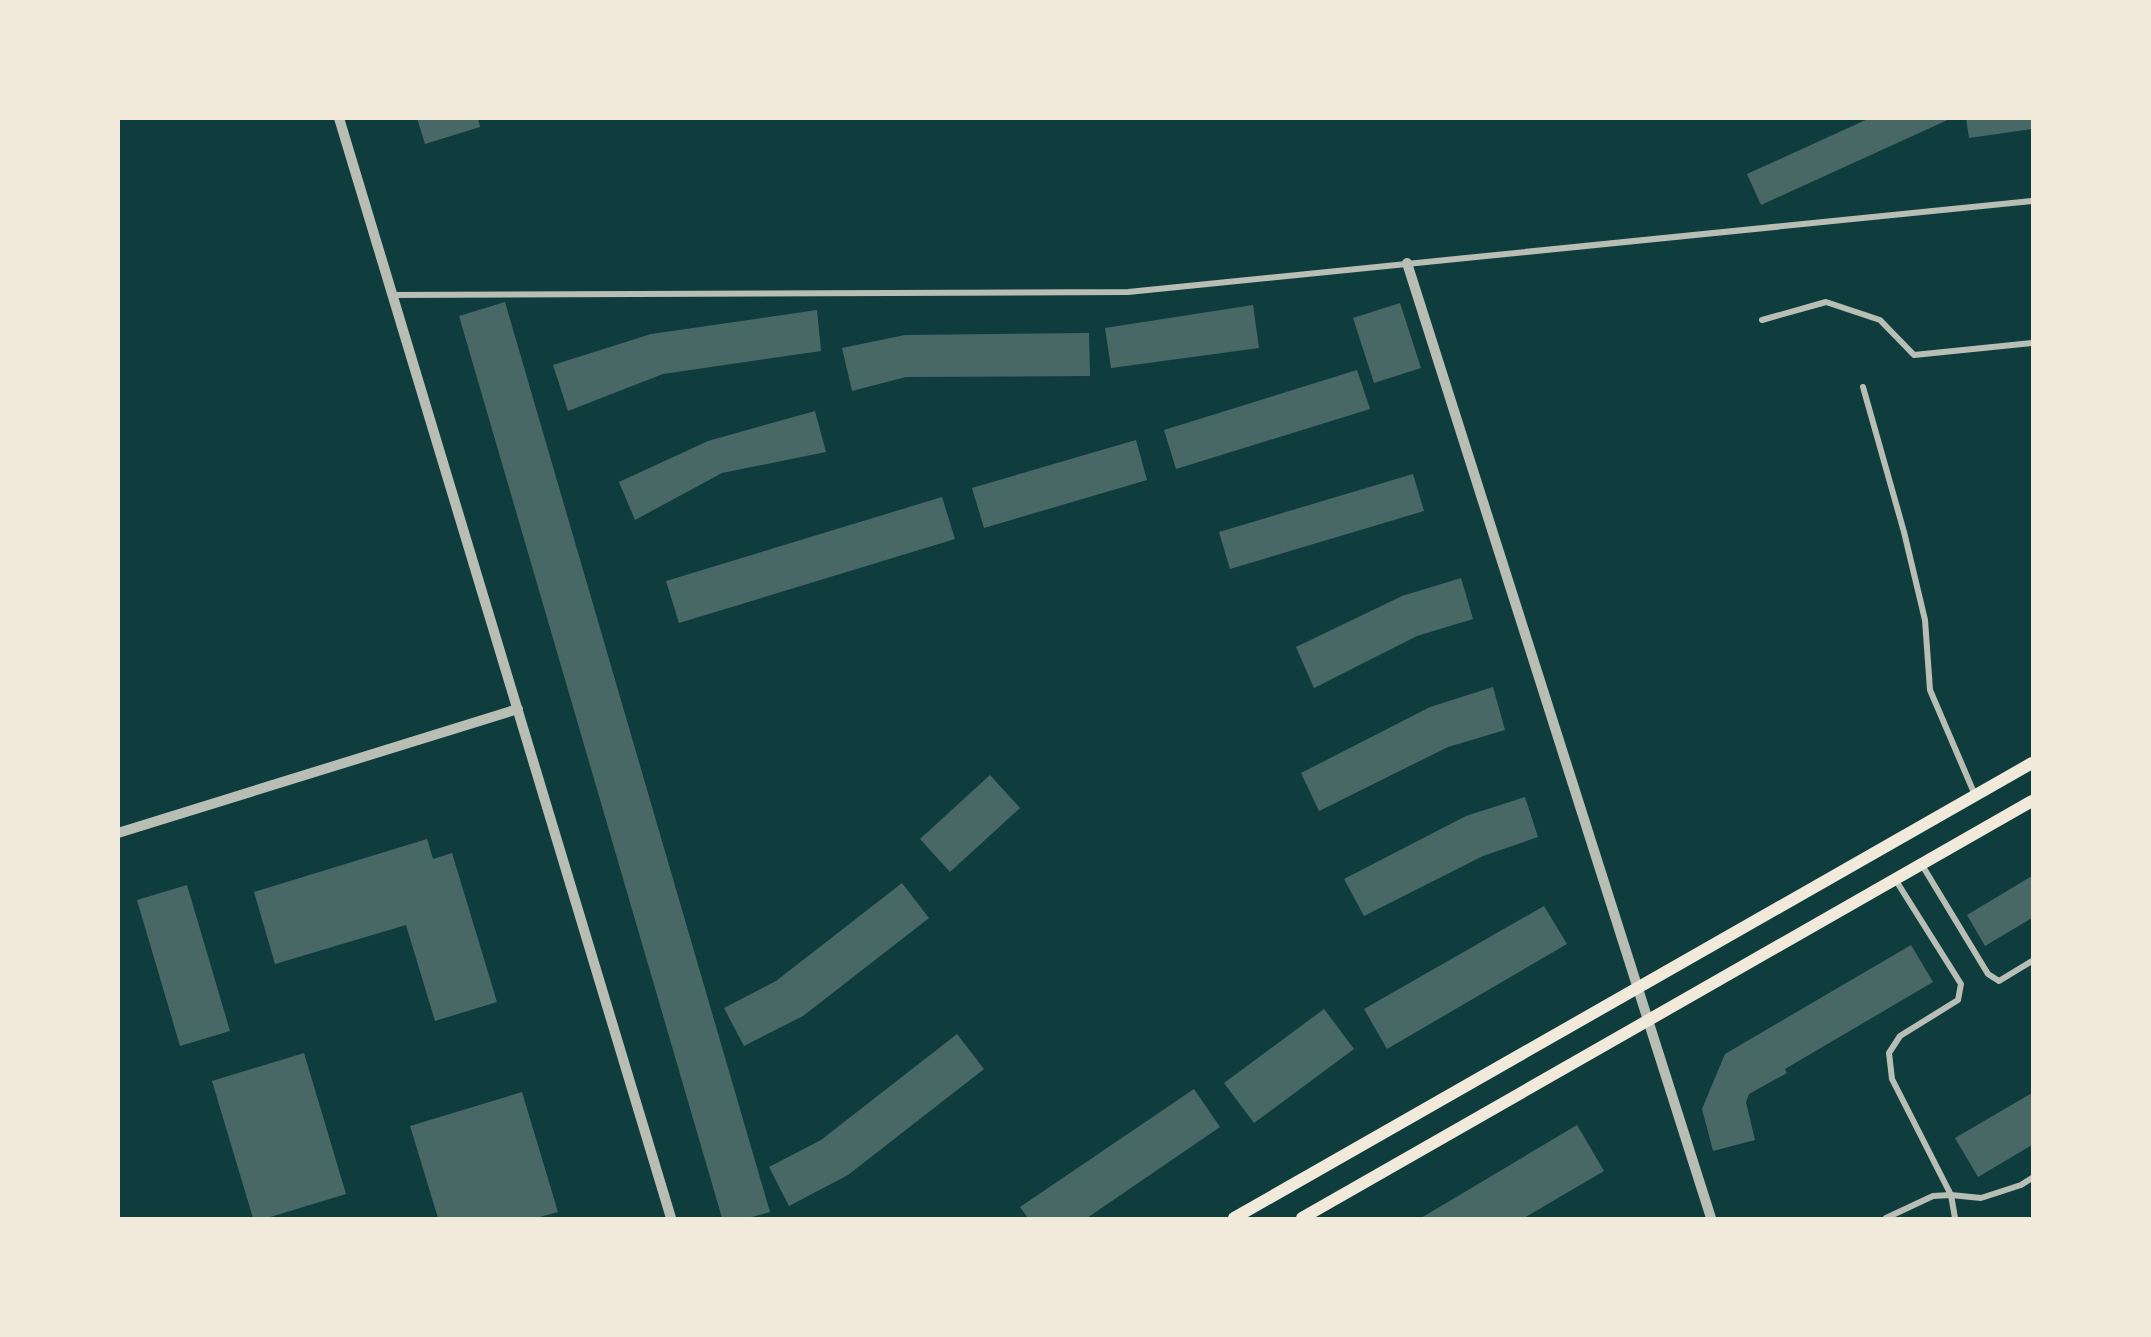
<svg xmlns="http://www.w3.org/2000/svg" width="2151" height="1337" viewBox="0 0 2151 1337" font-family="'Alegreya Sans',sans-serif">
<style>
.building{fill:#486865}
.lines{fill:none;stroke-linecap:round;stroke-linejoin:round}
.minor{stroke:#b8beb3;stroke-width:6}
.tertiary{stroke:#b8beb3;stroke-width:10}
.secondary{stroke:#f1e9da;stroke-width:12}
</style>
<rect width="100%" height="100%" fill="#0f3d3e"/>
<g class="building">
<path d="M417,118h61l2,9 -55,17z"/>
<path d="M1870,118h82l-191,87 -14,-31z"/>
<path d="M1966,118h66v11l-63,9z"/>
<path d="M505,302l265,910 -22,6h-26l-263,-902z"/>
<path d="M1400,303l21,65 -47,15 -21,-65z"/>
<path d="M1253,305l6,43 -148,20 -6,-40z"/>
<path d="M817,310l4,41 -158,23 -95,37 -15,-46 98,-31z"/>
<path d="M1089,333l1,43 -184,1 -54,14 -10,-43 63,-13z"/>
<path d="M1357,370l13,39 -194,60 -12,-39z"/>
<path d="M815,411l11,41 -104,21 -87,47 -16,-38 89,-41z"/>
<path d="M1136,440l11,40 -163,48 -12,-40z"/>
<path d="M1413,474l11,37 -194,58 -11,-37z"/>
<path d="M942,497l13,42 -276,84 -13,-42z"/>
<path d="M1461,578l12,41 -56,17 -103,52 -18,-41 106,-51z"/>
<path d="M1493,687l12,43 -57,17 -129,64 -18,-38 129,-66z"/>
<path d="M990,775l30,33 -70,64 -30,-33z"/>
<path d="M1525,797l13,40 -55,19 -119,60 -20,-37 122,-63z"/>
<path d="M427,839l6,20 19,-6 45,149 -62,19 -29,-96 -131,39 -21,-72z"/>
<path d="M2032,876v42l-47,28 -18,-31z"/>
<path d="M902,883l27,35 -126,98 -59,30 -20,-38 52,-27z"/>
<path d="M187,885l43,146 -50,15 -43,-146z"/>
<path d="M1544,906l23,38 -180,105 -23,-40z"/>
<path d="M1911,945l22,37 -148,87 2,4 -38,21 -3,8 9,38 -42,11 -11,-42 23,-55z"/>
<path d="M1324,1009l30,40 -100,74 -30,-40z"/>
<path d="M957,1034l27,35 -136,106 -59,31 -20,-39 52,-27z"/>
<path d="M304,1053l42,141 -79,24h-14l-41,-137z"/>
<path d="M1194,1089l26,38 -133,91h-59l-8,-11z"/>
<path d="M522,1092l36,120 -22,6h-66v-1l-32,1 -28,-92z"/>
<path d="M2032,1093v52l-54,32 -23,-39z"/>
<path d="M1577,1125l27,46 -80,47h-103z"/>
</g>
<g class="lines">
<g class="minor">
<path d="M392,295l736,-3 904,-91"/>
<path d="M1762,320l64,-18 54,18 34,35 118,-12"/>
<path d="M1863,387l41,145 21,88 5,70 45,105"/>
<path d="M1922,865l66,109 11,7 33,-20"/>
<path d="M1895,879l66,105 -3,16 -58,36 -11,17 3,26 59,116 30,3 40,-13 11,-7"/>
<path d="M1886,1218l47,-22 18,-1 4,23"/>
</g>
<g class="tertiary">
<path d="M339,118l332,1100"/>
<path d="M1407,263l304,955"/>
<path d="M118,833l400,-124"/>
</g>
<g class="secondary">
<path d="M1234,1218l798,-455"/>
<path d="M1302,1218l730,-417"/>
</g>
</g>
<rect width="2151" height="1337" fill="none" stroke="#f1e9da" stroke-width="240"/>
</svg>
